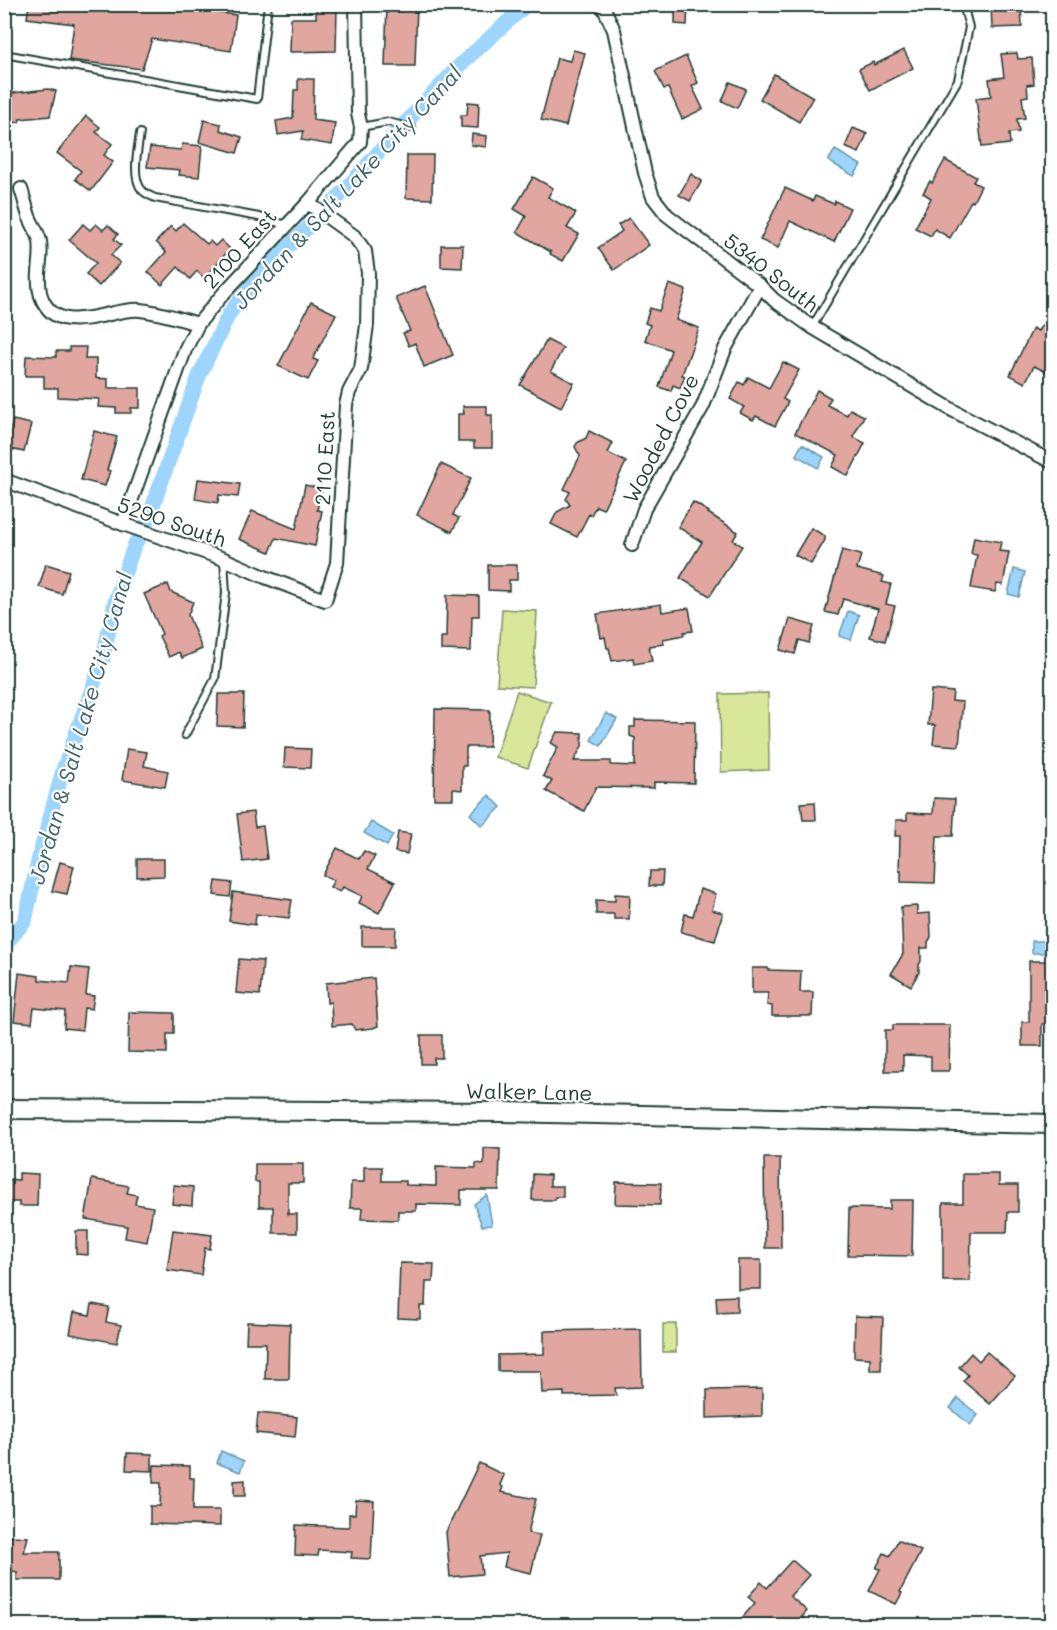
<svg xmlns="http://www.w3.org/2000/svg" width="1057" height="1630" viewBox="0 0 1057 1630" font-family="Mali,sans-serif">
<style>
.green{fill:#d8e79a;stroke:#7c9267;stroke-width:1.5}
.water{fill:#9dd5fc;stroke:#6b98ac;stroke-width:1.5}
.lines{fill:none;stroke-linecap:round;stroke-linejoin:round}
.canal{stroke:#9dd5fc;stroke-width:15}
.building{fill:#e0a69f;stroke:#1f3d34;stroke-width:1.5}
.lane-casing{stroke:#1f3d34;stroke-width:10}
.street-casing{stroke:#1f3d34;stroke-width:16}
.secondary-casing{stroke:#1f3d34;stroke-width:22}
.lane{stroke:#fff;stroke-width:6}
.street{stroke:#fff;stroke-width:12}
.secondary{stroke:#fff;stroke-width:18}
.labels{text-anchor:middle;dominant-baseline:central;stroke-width:4.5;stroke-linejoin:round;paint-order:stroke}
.street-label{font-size:21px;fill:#1f3d34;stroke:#fff}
.water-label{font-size:22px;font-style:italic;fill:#3e6366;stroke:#fff}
</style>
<rect width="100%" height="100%" fill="#fff"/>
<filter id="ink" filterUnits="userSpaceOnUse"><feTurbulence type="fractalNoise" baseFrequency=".0167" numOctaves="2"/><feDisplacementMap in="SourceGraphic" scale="12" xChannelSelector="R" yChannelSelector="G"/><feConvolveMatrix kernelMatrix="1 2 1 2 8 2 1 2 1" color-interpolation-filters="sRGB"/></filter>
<g filter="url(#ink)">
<g class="green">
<path d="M502,609l35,2 -4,76 -36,-2z"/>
<path d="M517,691l34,11 -23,66 -33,-11z"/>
<path d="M768,693l1,77 -48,2 -1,-78z"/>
<rect x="663" y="1324" width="13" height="28"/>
</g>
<g class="water">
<path d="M835,150l26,15 -7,11 -26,-15z"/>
<path d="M802,444l22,13 -6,11 -22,-13z"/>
<path d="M1014,569l11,3 -6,25 -11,-3z"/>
<path d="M848,611l11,4 -8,25 -12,-4z"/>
<path d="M606,713l11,6 -16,27 -10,-6z"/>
<path d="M489,795l12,12 -19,19 -12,-12z"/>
<path d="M371,822l22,13 -6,11 -23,-13z"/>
<rect x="1032" y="941" width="20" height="12"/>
<path d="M487,1195l5,30 -10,1 -8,-22z"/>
<path d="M958,1398l20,17 -8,10 -20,-17z"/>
<path d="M221,1451l23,10 -4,11 -23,-9z"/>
</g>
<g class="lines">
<g class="canal">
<path d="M146,525l53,-149 30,-62 32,-41 76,-74 56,-63 68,-72 66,-60"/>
<path d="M4,946l21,-25 14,-64 24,-87 40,-112 12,-57 19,-55 4,-7"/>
</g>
</g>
<g class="building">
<path d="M29,4h128l79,11 -5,36 -79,-12 -10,30 -73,-9 5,-36 -47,-6z"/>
<path d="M387,4h30l-2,62h-30z"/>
<path d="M675,4h13l-1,21 -12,-1z"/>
<path d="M991,4h30l1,23 -30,1z"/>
<path d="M316,7h21l-1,44 -46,1 1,-34h25z"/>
<path d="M573,50l12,3 -19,73 -25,-6 16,-62 13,3z"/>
<path d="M904,50l9,18 -43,22 -11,-21 14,-7 1,3z"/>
<path d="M1017,53l1,6 14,-1 2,26 -7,1 1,11 -6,1 3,21 -8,1 2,13 -10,1 1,11 -28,3 -6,-49 15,-2 -2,-17 15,-2 -3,-23z"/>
<path d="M686,56l12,27 -6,3 11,23 -21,10 -14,-31 -4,1 -9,-18z"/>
<path d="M774,74l39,23 -14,25 -39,-23z"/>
<path d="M298,79h16l-1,41 22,3 -3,22 -31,-5 2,-9 -25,4 -2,-14 17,-3 1,-28h4z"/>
<path d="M730,82l16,7 -9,19 -15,-7z"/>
<path d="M48,89l8,2 -6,25 -30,3 -1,3 -15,2v-30z"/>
<path d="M468,102l11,1 -1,25 -17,-1v-12h6z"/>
<path d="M86,116l14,11 -4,5 16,12 -8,11 9,7 -22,29 -16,-12 6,-8 -24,-18z"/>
<path d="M204,120l17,4 -1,6 22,7 -5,16 -38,-11z"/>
<path d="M853,128l14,6 -8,19 -14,-6z"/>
<path d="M472,134l15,2 -1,11 -15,-2z"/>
<path d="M182,144l20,2 -3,31 -20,-2 1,-5 -33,-3 3,-20 31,3z"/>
<path d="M407,155h26l-1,44 -26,-1z"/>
<path d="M945,160l31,17 -3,5 8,4 -8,16 -2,-1 -21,37 -15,-9 -4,7 -16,-8 16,-30 -8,-5 7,-12 2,2z"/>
<path d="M691,174l11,7 -12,20 -11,-6z"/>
<path d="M533,177l20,11 -5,9 28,16 -9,15 12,6 -16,27 -13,-7 1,-2 -34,-20 9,-16 -12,-7z"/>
<path d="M785,188l28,13 2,-5 19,8 1,-3 15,7 -16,34 -44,-21 -12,27 -18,-8z"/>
<path d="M629,218l20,27 -35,25 -16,-22 24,-17 -4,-6z"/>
<path d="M183,223l24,21 3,-3 5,5 6,-6 9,9 -26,29 -7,-7 -7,8 -12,-12 -16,18 -14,-13 18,-20 -10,-10 15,-16 5,5z"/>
<path d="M83,224l7,6 6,-6 7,6 5,-5 10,9 -4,5 7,6 -10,10 9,8 -21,23 -13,-12 10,-11 -27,-23z"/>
<path d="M441,245h22l-1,23 -21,-1z"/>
<path d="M669,284l17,6 -10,30 23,8 -17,47 3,1 -5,12 -7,-3 -2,6 -12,-4 12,-37 -26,-10 5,-15 -5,-2 5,-15 9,3z"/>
<path d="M425,286l28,69 -29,12 -9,-24 -6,3 -6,-13 7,-2 -14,-33z"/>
<path d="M311,302l25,12 -23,45 5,2 -10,19 -30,-14z"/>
<path d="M1042,325l11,5 -6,13 6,3v29l-19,-9 -9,17 -15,-8 23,-47 5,3z"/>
<path d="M547,340l16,8 -12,23 23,12 -13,24 -41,-22z"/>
<path d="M69,347h17l-1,12h11v19l12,1v9h32v20h-9v5h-15v-5l-18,-1 1,-8 -41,-2v-9h-14v-12h-19l1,-20 30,1v-6h13z"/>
<path d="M783,362l16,8 -16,29 5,3 -13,24 -19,-10 -3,4 -13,-7 4,-6 -14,-8 9,-17 5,3 4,-8 21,11z"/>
<path d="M817,390l14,8 -4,7 20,10 3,-6 14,7 -11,21 12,6 -17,33 -16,-9 6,-12 -43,-22z"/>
<path d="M463,406h24v9h5v33h-18v-6h-16v-28h6z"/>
<path d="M13,420l18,4 -7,28 -18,-4z"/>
<path d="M94,431l23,6 -10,33 3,1 -5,15 -24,-6z"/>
<path d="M589,431l24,12 -5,10 18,9 -23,47 -7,-3 -5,9 -2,-1 -12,23 -26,-13 6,-12 13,-7 -4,-6 4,-7 -6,-3 16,-33 -5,-9 2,-4 9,-5z"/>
<path d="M441,464l30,14 -18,37 6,3 -7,14 -35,-17z"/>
<path d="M198,479l42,5 -2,13 -19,-2 -1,8 -23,-4z"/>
<path d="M305,485l17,4 -5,21 5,1 -7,35 -39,-8 -6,14 -31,-13 13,-28 44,18z"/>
<path d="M693,502l16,10 -1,1 30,19 -5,8 9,6 -32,50 -30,-18 22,-36 -24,-15z"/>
<path d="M811,528l14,8v4l-14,24 -16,-9z"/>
<path d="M974,537l27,5 -2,9 10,1 -6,33 -6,-1 -2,8 -24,-4 6,-33 -6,-1z"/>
<path d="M842,550l19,5 -4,14 27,7 -2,6 9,2 -5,20 9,2 -10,35 -15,-4 8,-28 -35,-10 -5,16 -13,-3z"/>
<path d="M46,564l23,7 -7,23 -23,-7z"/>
<path d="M488,565h29v15h-8v11l-21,-1z"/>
<path d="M168,584l3,8 22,10 -5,13 14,34 -20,9 -3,-6 -10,5 -10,-21 3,-2 -18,-40z"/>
<path d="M447,595l32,1v20h-7l-1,35 -30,-1v-13h5z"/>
<path d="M661,604l1,8 27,-4 4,23 -9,1v3l-21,4 1,5 -15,2 3,15 -18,3 -1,-6 -21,3 -3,-13h-2l-2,-11 -4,1 -4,-24z"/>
<path d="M790,619l24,7 -5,17 -10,-3 -4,14 -15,-4z"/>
<path d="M931,690l22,2 -1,9 11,1 -4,44 -26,-2 2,-19h-7z"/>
<path d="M218,694h26l-1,33 -26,-1z"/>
<path d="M435,709l55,1 -1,37h-23v19h-4v24l-9,-1v10h-19z"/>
<path d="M635,720l60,1 -1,62 -40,-1v6l-58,-1 -12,24 -38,-20 6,-10 -9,-5 15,-29 -7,-4 6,-11 25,1v13l-8,15h37v4l24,1v-28l-5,-2v-9h5z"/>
<path d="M285,748l26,1 -1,19 -26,-1z"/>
<path d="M127,749l20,3 -3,14 24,5 -3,16 -43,-7z"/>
<path d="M934,798l21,1 -2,37h-16l-2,47 -34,-1v-11h-2l1,-35h-5l1,-16h11v-7l26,1z"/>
<path d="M815,802l1,18h-13l-2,-17z"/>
<path d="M253,812l2,15 8,-1 4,33 -24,3 -6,-48z"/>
<path d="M398,832l13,2 -4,20 -12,-2z"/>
<path d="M337,848l22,11 5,-8 11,5 -7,13 27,13 -16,31 -20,-10 3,-7 -19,-9 -3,5 -10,-5 4,-7 -11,-5z"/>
<path d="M137,859h27v17l-27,1z"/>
<path d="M60,862l14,4 -7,28 -15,-3z"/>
<path d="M650,871h13l-1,15h-13z"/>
<path d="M216,881l16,2 -2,14 -16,-2z"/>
<path d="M700,889l16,5 -4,16 11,3 -8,28 -34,-9 4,-18 8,2z"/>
<path d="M233,892l59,8 -3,18 -33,-4 -1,11 -26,-4z"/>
<path d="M615,894l15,1 -1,24h-15v-5h-18v-14l19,1z"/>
<path d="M917,906v8l13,-1 1,24 -3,5v6h-7v13l-2,4v7l-8,14 -20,-12 12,-20 -2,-47z"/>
<path d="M362,927h34l-1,19h-33z"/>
<path d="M239,959l24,2 -3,34 -24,-2z"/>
<path d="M1029,961h24v63h-11v22h-20v-24h7z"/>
<path d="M71,967l18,2 -3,26 8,1 -2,13 -8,-1 -2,22 -18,-2 1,-17 -31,-3 -2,15 -18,-2 5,-48 20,3v4l30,3z"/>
<path d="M752,968h16v2l33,1 -1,21h13l-1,24h-40v-10l-5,-1 1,-12h-16z"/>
<path d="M374,978l4,48 -5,2 -18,2 -3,-6 -20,2 -1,-24 -4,1 -1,-20z"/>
<path d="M129,1012l45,1v21h-7v19l-39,-1z"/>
<path d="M893,1025h57l-1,46h-18v-15l-28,-1v16h-18v-41h8z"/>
<path d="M421,1035h21v23h-8v6h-13z"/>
<path d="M484,1148l16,1 -1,41h-38v15l-45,-1v7h-18v9l-37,-1 1,-11h-12l1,-26h13v-15h18v14h24v4l30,1v-19l40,1v-5l8,1z"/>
<path d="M764,1158h16l1,90h-16z"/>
<path d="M255,1164h48v19h-15v31h9v19h-24v-26h-14v-25h-4z"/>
<path d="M19,1173l19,1 -1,32h-18v-4h-15v-23l15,1z"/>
<path d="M533,1174l17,1v11h13v11h-8v3h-23z"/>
<path d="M963,1174h36v11h19v27h-10l-1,20h-36l-1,49h-27v-78h20z"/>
<path d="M92,1179l37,7 -2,7 10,2 -2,9 18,3 -6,35 -22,-4 2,-12 -42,-7z"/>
<path d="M616,1182l45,1 -1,22 -45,-1z"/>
<path d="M174,1185l19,2 -1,19 -20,-2z"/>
<path d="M890,1200h23l-1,56 -64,-1 1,-47 41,1z"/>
<path d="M173,1230l39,5 -2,14 -5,-1 -4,27 -34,-5z"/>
<path d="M76,1231h12v24l-12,-1z"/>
<rect x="738" y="1260" width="23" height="29"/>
<path d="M400,1263l34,1 -1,18h-7l-1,24h-5v13l-22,-1z"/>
<path d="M737,1296v16l-20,1 -1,-16z"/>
<path d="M92,1304l17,3 -3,15 15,3 -4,18 -47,-9 4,-22 16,3z"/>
<path d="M855,1316l28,1 -2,53h-11v-12l-16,-1z"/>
<path d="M247,1322l43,2 -1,55h-24l1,-36h-20z"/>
<path d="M641,1329l1,58 -27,1 1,7 -52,1v-4l-22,1 -1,-22h-43v-16l46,-1v-23z"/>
<path d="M987,1352l28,24 -25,28 -27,-23 5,-6 -9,-8 12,-14 8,8z"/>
<path d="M762,1389v27l-55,2v-28z"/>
<path d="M258,1413l39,4 -2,20 -39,-4z"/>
<path d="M127,1453l25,1v17l-26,-1z"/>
<path d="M479,1463l25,12 -4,10 3,2 -2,5 35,7 -8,34 12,2 -9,38 -27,-6 3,-14 -27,3 2,18 -32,3 -4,-45z"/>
<path d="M154,1465l36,1v12h4l-1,32h27v16l-70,-2v-18h10l1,-23h-8z"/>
<path d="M245,1480v16h-11v-15z"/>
<path d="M356,1500l18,1 -3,58 -20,-1 1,-6 -33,-2 -1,6 -23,-1 1,-30 53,2v-13h6z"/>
<path d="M11,1536l17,1 -4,15h35v28h-42v-8l-13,-3v-22l4,1z"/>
<path d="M898,1540l23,11 -21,41 2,1 -6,11 -27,-13 11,-22 -4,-1 8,-15 6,3z"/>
<path d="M792,1560l17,15 -19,21 17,15 -5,6 10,9h-77l20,-23 -7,-6 13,-15 6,6z"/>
</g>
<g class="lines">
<g class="lane-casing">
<g id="lane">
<path d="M4,54l253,45 11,-95"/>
<path d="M361,127l27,-5 24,6"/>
<path d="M140,133c-2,16 -9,44 2,57 3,4 9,6 13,8l104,19 27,8"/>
<path d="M812,327l146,-247 11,-53 -6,-23"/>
<path d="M185,735l30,-56 11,-86 -2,-33"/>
</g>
</g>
<g class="street-casing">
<g id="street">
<path d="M602,4l12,26 31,143 8,24 14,18 93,71 14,14 38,27 142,84 98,51"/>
<path d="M21,189c3,9 5,18 8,27 3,8 9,16 11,25 3,18 -5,36 1,55 16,45 70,11 99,14 20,2 40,9 58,14"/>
<path d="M4,480l119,44 101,35 41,18 60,23 12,-37 9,-158 3,-13 12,-23 6,-44 1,-52 -3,-22 -11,-15 -46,-33"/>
<path d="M123,524l62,-174 13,-26 25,-30 85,-91 52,-61 1,-15 -3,-13 -2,-110"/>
<path d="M632,545l12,-36 59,-103 22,-57 35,-63"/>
</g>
</g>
<g class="secondary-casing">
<path id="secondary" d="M4,1109l498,3 550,12"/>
</g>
<use href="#lane" class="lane"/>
<use href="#street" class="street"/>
<use href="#secondary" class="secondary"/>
</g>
</g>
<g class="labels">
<g class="street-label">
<text transform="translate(239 248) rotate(-48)">2100 East</text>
<text transform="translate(772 272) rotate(38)">5340 South</text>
<text transform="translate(660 438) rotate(-63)">Wooded Cove</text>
<text transform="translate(324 458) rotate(-87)">2110 East</text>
<text transform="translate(172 521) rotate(19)">5290 South</text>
<text transform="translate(529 1091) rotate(1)">Walker Lane</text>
</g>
<g class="water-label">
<text transform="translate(347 187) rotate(-47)">Jordan &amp; Salt Lake City Canal</text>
<text transform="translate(80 728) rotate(-74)">Jordan &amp; Salt Lake City Canal</text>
</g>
</g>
<rect width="1057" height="1630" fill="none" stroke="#fff" stroke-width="24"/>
<rect x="12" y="12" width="1033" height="1606" fill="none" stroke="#1f3d34" stroke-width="2" filter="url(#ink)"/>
</svg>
